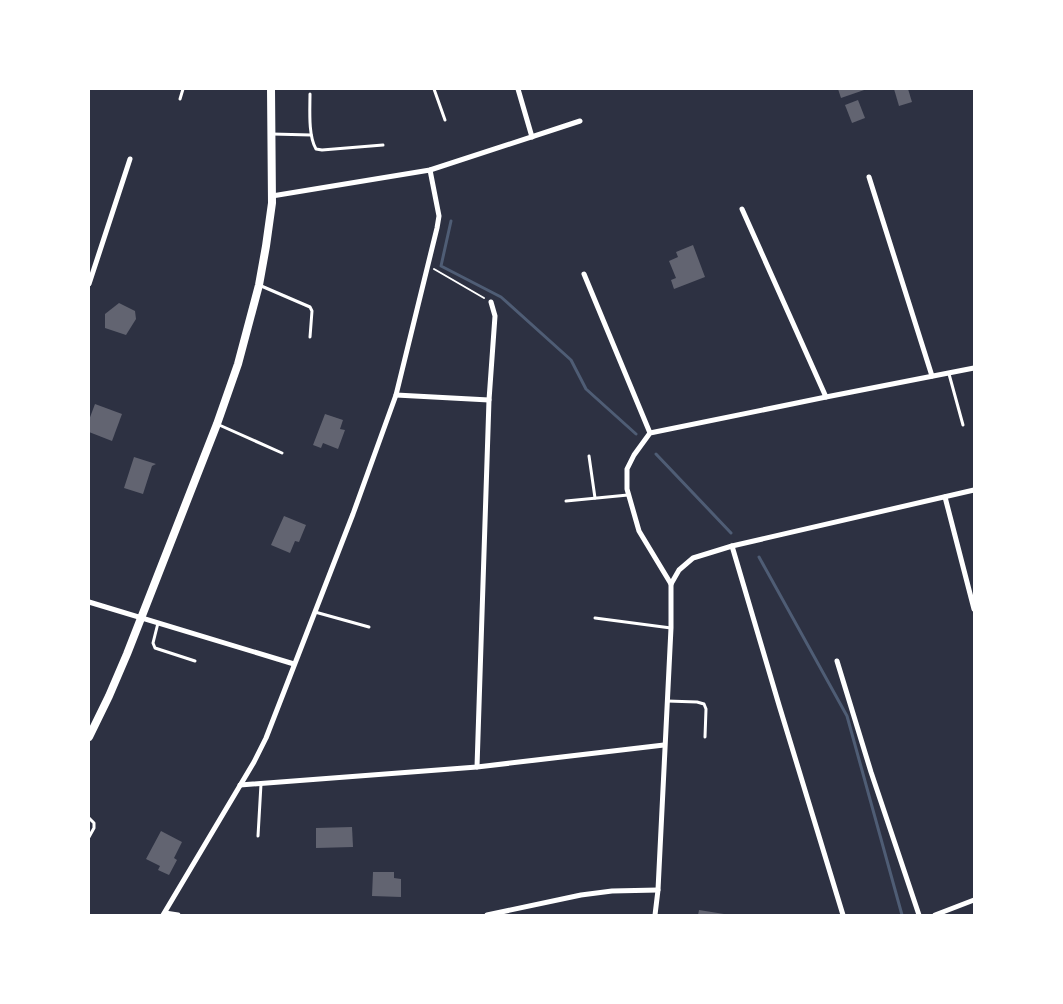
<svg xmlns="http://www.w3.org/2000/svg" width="1063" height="1004" viewBox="0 0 1063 1004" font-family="'Roboto Condensed',sans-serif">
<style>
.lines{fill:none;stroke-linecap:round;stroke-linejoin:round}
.stream{stroke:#4f5d75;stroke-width:3}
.building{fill:#626471}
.path{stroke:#fff;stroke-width:2}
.service{stroke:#fff;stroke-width:3}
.minor{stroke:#fff;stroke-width:5}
.tertiary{stroke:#fff;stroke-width:8}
</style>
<rect width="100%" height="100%" fill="#2d3142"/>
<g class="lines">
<g class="stream">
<path d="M451,221l-10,45 60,31 70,63 15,29 50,45"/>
<path d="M656,454l75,79"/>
<path d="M759,557l88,159 55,199"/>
</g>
</g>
<g class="building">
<path d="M838,89h29l-26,9z"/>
<path d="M894,89h14l4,13 -13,4z"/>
<path d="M858,100l7,18 -13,5 -7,-18z"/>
<path d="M693,245l12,32 -31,12 -3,-9 5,-2 -7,-17 9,-4 -2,-5z"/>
<path d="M119,303l16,8 1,8 -10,16 -21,-7v-14z"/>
<path d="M95,404l27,10 -10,27 -23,-9v-12z"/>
<path d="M325,414l18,6 -3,9 5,1 -7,19 -15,-6 -2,5 -8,-3z"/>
<path d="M134,457l22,7 -4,2 -9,28 -19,-6z"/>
<path d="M284,516l22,9 -7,17 -4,-1 -5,12 -19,-8z"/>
<path d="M352,827l1,20 -37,1v-20z"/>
<path d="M161,831l21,11 -8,16 3,2 -8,15 -11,-5 2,-4 -14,-7z"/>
<path d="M373,872h21v6l7,1v18l-29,-1z"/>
<path d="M699,910l25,4v1h-26z"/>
</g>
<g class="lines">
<path class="path" d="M434,269l50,29"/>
<g class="service">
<path d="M434,89l11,31"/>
<path d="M310,94c0,15 -2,42 6,55l6,1 61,-5"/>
<path d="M180,99l3,-10"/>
<path d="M272,134l39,1"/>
<path d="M259,285l51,22 2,4 -2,26"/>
<path d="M949,374l14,51"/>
<path d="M217,424l65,29"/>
<path d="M589,456l6,42"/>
<path d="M566,501l62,-6"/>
<path d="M315,612l54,15"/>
<path d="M595,618l76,10"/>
<path d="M158,623l-5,20 2,5 40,13"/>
<path d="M667,701l30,1 7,2 2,5 -1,28"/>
<path d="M89,818l5,5v5l-5,9"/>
<path d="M258,836l3,-52"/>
</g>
<g class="minor">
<path d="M518,89l14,48"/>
<path d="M869,177l63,199"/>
<path d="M272,196l158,-26 150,-49"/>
<path d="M742,209l84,188"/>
<path d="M584,274l66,159"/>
<path d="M89,284l41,-125"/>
<path d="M396,395l93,5"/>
<path d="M945,497l29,112"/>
<path d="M732,546l47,159 64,210"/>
<path d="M671,584l-32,-53 -12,-42v-20l7,-14 16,-22 176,-36 148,-29"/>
<path d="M89,602l205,62"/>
<path d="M837,661l34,111 48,143"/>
<path d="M477,767l12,-367 6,-84 -4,-14"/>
<path d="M240,785l237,-18 187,-22"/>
<path d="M165,913l13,2"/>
<path d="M163,915l91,-153 12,-24 87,-224 43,-119 41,-167 2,-12 -9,-46"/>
<path d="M487,915l94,-20 31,-4 46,-1"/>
<path d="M655,915l3,-25 13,-262v-44l8,-14 14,-12 39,-12 242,-56"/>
<path d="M935,915l39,-15"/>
</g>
<path class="tertiary" d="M89,737l20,-41 18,-42 90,-230 21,-60 21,-79 7,-39 6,-43 -1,-114"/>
</g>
<rect width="1063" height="1004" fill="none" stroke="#ffffff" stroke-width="180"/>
</svg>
